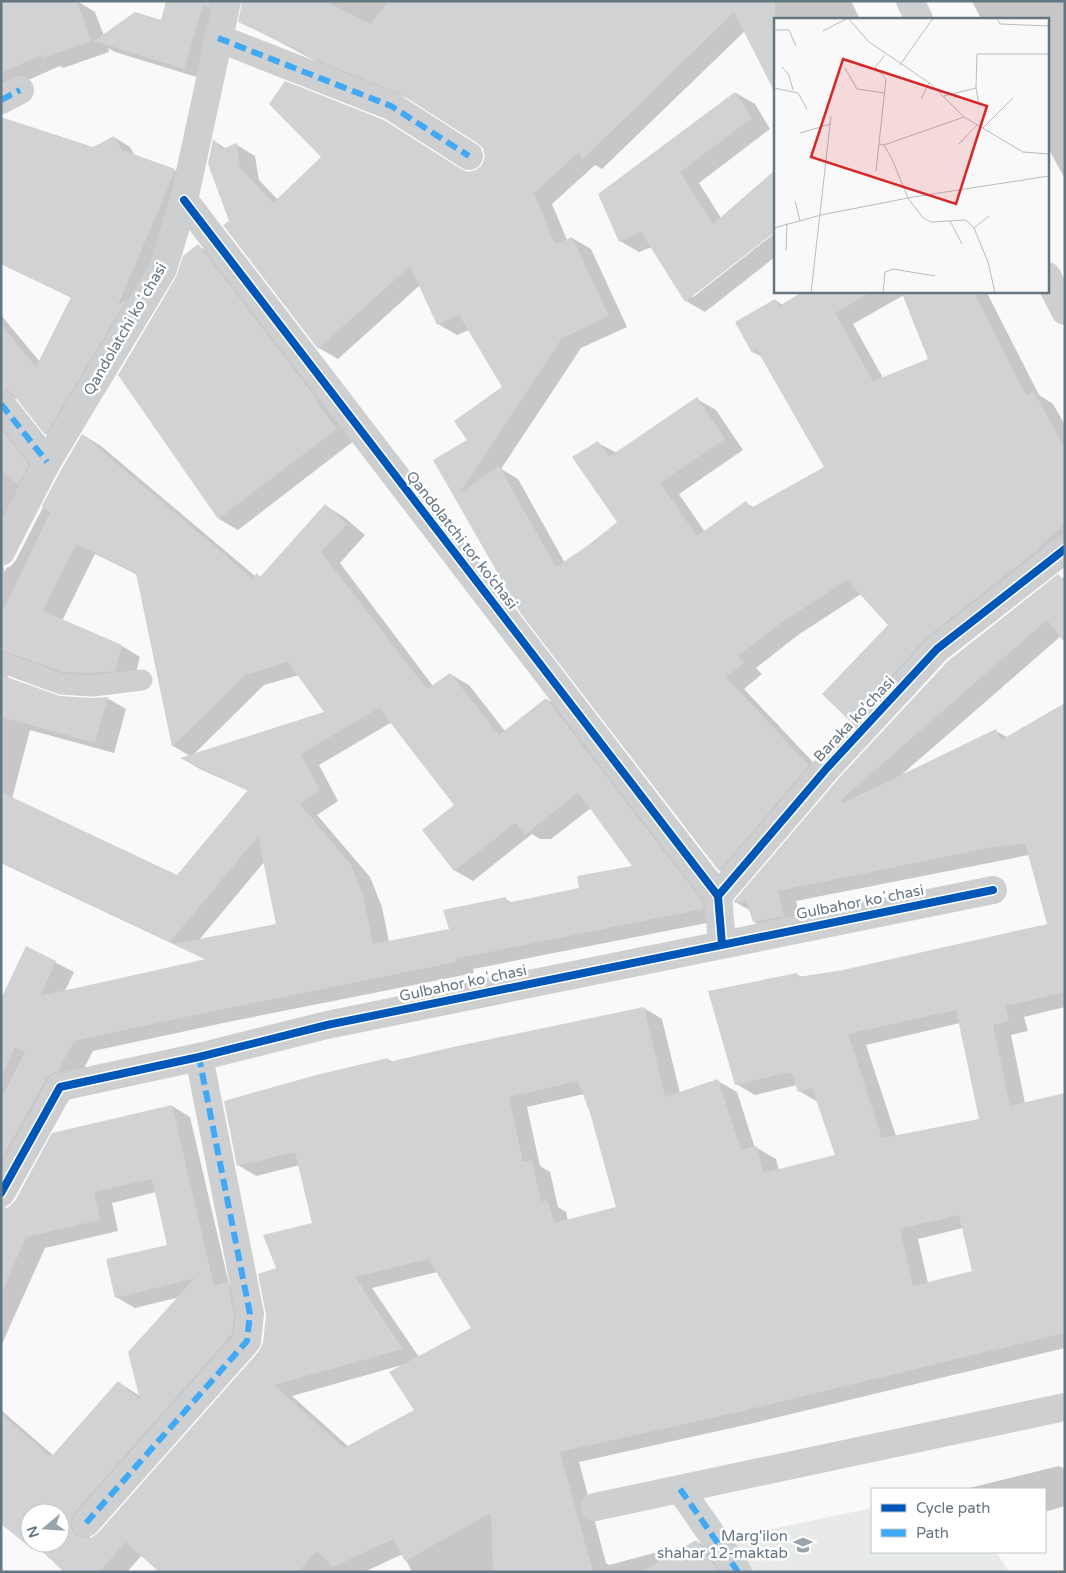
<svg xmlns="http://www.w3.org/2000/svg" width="1066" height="1573" viewBox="0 0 1066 1573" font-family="'Varela Round',sans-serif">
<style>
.built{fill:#e8e9e9}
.shadow{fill:#0003;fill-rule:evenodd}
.building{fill:#d0d2d3;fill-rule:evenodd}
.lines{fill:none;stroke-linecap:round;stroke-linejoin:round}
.lane{stroke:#cecfd0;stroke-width:21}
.street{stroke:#cecfd0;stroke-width:28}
.quiet{stroke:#3fa9f5;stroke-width:6;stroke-dasharray:12 6;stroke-linecap:butt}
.cycleway-casing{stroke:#fff;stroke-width:11}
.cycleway{stroke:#0057b8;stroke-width:8}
.labels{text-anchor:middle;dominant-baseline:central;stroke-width:5;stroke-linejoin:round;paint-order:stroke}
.street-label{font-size:15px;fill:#657683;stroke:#fff}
.poi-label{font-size:15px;fill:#657683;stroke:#fff;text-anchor:end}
.inset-road{fill:none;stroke:#b5bdc3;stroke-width:1}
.view{fill:#d62828;fill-opacity:0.15;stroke:#d62828;stroke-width:2.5}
.inset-edge{fill:none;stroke:#657683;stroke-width:2.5}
</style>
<rect width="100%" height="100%" fill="#f9f9f9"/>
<path class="built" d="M872,1508v44h124l13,20h-254l-26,-34z"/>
<g class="shadow">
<path d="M1,1h76l18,11 9,24 57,-15 7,-20h67l-32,78 -88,-27 -7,-4 1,4 -46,16 -3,-2 -59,26z"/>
<path d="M243,1h608l9,18h-85l-30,12 -143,138 -7,-4 -43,39 15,36 5,-2 19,11 36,78 -46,21 -80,121 17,10 47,84 54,-41 -21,-79 19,10 80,-54 19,11 27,40 -64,44 26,38 41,-29 9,5 70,-41 -63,-110 -9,-5 22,-52 8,5 24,-14h179l53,104 14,9 12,21v126l-119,96 -77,84 -19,-11 39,-95 -28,-31 -63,41 -42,33 6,6 -18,15 83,88 -89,104 -19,-11 -284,-409 34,-21 34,-53 -34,-57 -12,5 -19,-11 -18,-39 -82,74 -19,-11 -94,-122 5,-5 -16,-80 13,8 10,-4 18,11 4,24 19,20 186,-28 4,1 8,-2 7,-5 3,-10 -2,-7 -5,-7 -67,-42 -89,-35 -83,-44zM904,295l25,65 -46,18 -30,-54z"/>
<path d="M972,1h93v178l-18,-33v-127h-66z"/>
<path d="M736,93l19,11 15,25 -71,54 22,35 -29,80 83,-65v24l-70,55 -19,-11 -34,-54 -13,5 -19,-11z"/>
<path d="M114,137l16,10 5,9 39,14 17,9 -2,7 -127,257 -16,-9 -28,-36 -10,3 36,73 -42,89 3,9 1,-4 5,-2 5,-6 46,-90 21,-35 18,11 154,130 2,-1 4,2 65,-71 18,11 21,18 -25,28 93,123 17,-12 19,11 36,46 41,-32 19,11 157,210 -249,49 1,4 -246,49 -135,29 -16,31 -73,122 1,5 4,-1 163,-102 18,11 39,167 17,10 7,32 -164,206 1,7 9,-5 161,-182 4,-9 14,-74 35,-45 -13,-59 -44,11 -18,-11 150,-106 5,3 251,-54 18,11 18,74 38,-12 19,11 18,56h2l19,11 3,11 57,-14 -18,-54 -19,-11 -2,-6 -42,10 -19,-11 61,-110 6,4 41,-7 205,-46 -20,-70 -233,46 6,26 -30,5 -18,-10 -3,-11 -16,-9 323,-326 7,3v62l-4,-5 -162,141 97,-46 11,6 58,-32v302l-41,10 4,14 -17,4 14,68 40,-8v253l-311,75 -175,39 27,101 3,2 45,-12 10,7 32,-19 19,11 14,20h-317l-9,-18 -39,18h-203l-19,-17 -15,17h-61l-22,-29h16v-30h-30v20l-29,-19v-104l53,46 64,-74 22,14 40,-99 -45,11 -19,-11 52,-51 -12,-54 -44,11 6,28 -73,17 -44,98v-352l3,1 23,-47 47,24 -9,19 142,-31 -206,-97v-278l2,-7 -2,2v-265l39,47 32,-64 -71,-34 92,-116zM95,554l43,21 35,171 17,10 -7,3 17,10 49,22 -71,85 -166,-77 18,-69 84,23 12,-44 -19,-11 -16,2 -34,-3 -48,-17 -2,-5 104,9 23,-3 6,-24 -18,-11 -60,-25zM299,675l27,37 -134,44 72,-71zM392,722l64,83 -2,65 19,11 59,-47 8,5h11l40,-31 43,58 -53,23 -68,14 -8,-4 -54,31 -62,12 -7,-35 -12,-30 -53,-62 21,-14 -19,-36zM265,861l13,64 -79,15zM960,1023l20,97 -84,16 -30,-91zM584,1094l8,22 26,92 -50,13 -2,-9 -8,-5 -8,-35 -10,-6 -13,-59zM963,1228l11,44 -46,11 -10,-44zM437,1272l36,57 -54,28 -47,-69zM402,1365l14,45 -67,37 -57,-51z"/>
<path d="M198,246l20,11 137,183 -117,90 -19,-11z"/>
<path d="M1059,1466l6,3v37l-20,6v-23h-80z"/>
</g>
<g class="building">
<path d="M1,1h76l14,40 -48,17 -1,-3 -41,18z"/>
<path d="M166,1h45l-1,7 -7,-3 -19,64 -90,-28 41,-29 26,8z"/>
<path d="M242,1h82l46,23 19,-23h386v92l-41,-81 -152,148 -3,-8 -45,41 21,51 17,-7 37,79 -47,22 -102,155 39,-27 57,101 34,-23 27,-22 -45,-65 26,-16 11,16 88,-60 28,42 -65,44 37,53 49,-35 5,7 73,-41 -67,-117 -5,3 -17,-31 40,-23 4,7 25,-15h69l-38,22 38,68 55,-22 -27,-68h72l53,104 8,-4 31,59v74l-27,24 1,1 -112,88 -77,84 -28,-27 66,-69 -41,-45 -69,45 -40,31 6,7 -18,14 83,88 -90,106 -198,-257 -88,-154 34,-20 -13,-19 48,-34 -43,-72 -22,10 -27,-59 -92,83 -95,-124 6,-4 -21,-57 5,-25 9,10 15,-6 3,25 33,35 48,-46 -52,-53 16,-23 99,39 77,49 7,3 8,-2 6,-5 3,-8 -2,-9 -6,-5 -78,-50 -96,-38 1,-2 -66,-31z"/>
<path d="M735,92l17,26 -72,54 33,52 62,-54v62l-90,70 -44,-70 -22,10 -21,-48z"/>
<path d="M1,117l92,30 21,-11 8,14 53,19 -2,7 -55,129 9,-6 -82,136 -32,-41 -6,-4 -6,-1v-65l35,43 35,-70 -70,-33z"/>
<path d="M198,244l121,158 -2,1 20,26 -119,90 -100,-144 58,-98 7,-21z"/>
<path d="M1,429l28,35 -11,21 -17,-15z"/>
<path d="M82,434l170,144 5,-5 3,4 65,-73 22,20 -26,28 106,137 23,-16 49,62 47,-37 157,204v7l-248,50 1,3 -247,50 -135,29 -16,30 -7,3 -5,5 -45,81v-61l24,-47 -10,-5 -14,30v-78l25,-53 30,15 -16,35 166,-37 -33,-15 103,-20 -18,-88 -88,106 -169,-80v-70l176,83 71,-85 -68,-32 144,-46 -36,-50 -43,13 -73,72 -36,-174 -60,-29 -33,67 79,34 -7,26 -23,2 -28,-1 -63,-22v-36l49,-101 -8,-7 19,-36zM379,708l75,97 -32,25 32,41 61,-48 10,12 53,-43 54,74 -55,10 2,12 -72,15 -1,-6 -63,13 6,19 -76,15 -10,-49 -12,-30 -51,-61 20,-14 -19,-36z"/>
<path d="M1058,574l7,9v60l-18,-23 -206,180 2,3 153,-74 5,11 64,-37v289l-59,14 3,15 -16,4 17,81 55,-13v240l-331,80 -174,39 33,120h-100l-2,-59 -86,48 -12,-22 -60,28 -16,-16 -19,21h-139l-33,-30 -27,30h-35l-29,-27 -3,4 -31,-25v-110l50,43 67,-76 22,19 -12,-48 67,-74 -80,20 -9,-39 61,-14 -15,-66 -58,13 6,28 -74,17 -25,57v-85l8,-2 6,-6 37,-68 120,-28 42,181 14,-4 6,33 -2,19 -158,179 -3,7v8l5,7 7,3h8l7,-5 161,-182 4,-8 3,-28 -8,-41 18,-6 -13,-33 49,-12 -17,-71 -58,14 -13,-65 92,-26 72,-17 1,4 64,-15 191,-40 21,90 53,-18 23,71 16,-4 6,27 72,-18 -23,-67 -14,4 -7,-20 -56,13 -27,-94 89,-18 1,4 45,-7 204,-46 -22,-81 -37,5 -210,43 6,25 -31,6 -7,-21 -12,2v-2l105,-123 109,-117zM956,1010l23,109 -97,19 -34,-104zM578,1081l13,35 25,91 -62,16 -7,-24 -6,3 -9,-42 -9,2 -14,-65zM959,1215l13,56 -59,15 -13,-57zM428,1259l43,69 -82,44 25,38 -70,38 -70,-63 129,-36 -48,-72zM30,1513h30v30h-30z"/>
<path d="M1,675l59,21 31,2 17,-1 -13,46 -94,-26z"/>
<path d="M696,1540l23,32h-78z"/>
</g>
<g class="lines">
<path class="lane" d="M1,662l60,22 31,2 50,-6"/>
<g class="street">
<path d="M910,1l9,18"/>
<path d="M218,38l173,68 78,50"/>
<path d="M1,100l19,-10"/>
<path d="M184,200l534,696"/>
<path d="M1047,276l18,35"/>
<path d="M1,404l46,58"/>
<path d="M1,552l46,-90 116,-193 21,-69 43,-199"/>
<path d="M722,944l-4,-48 109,-128 110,-119 128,-100"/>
<path d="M1,1193l59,-106 139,-30 128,-32 666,-135"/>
<path d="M680,1489l58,83"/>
<path d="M595,1507l470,-100"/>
<path d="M86,1523l161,-182 3,-27 -51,-257"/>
</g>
<g class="quiet">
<path d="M218,38l173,68 78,50"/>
<path d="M1,100l19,-10"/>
<path d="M1,404l46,58"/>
<path d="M680,1489l58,83"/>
<path d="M86,1523l161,-182 3,-27 -51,-257"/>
</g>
<g class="cycleway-casing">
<g id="cycleway">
<path d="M184,200l534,696"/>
<path d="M722,944l-4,-48 109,-128 110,-119 128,-100"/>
<path d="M1,1193l59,-106 139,-30 128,-32 666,-135"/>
</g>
</g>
<use href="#cycleway" class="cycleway"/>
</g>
<defs>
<g id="school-bare" transform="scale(1.5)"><path d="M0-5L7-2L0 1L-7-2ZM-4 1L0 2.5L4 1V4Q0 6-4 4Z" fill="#99a4ac" stroke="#fff" stroke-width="2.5" paint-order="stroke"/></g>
</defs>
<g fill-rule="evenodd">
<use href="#school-bare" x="803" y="1545"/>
</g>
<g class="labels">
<g class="street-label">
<text transform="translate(125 329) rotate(-60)">Qandolatchi koʻchasi</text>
<text transform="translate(462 540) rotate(52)">Qandolatchi tor ko‘chasi</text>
<text transform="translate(854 719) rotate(-47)">Baraka ko'chasi</text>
<text transform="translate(860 902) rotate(-11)">Gulbahor koʻchasi</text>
<text transform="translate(463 983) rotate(-12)">Gulbahor koʻchasi</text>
</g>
<g class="poi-label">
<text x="788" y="1536">Marg'ilon<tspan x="788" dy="17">shahar 12-maktab</tspan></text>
</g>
</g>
<g transform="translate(774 18)">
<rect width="275" height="275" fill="#f9f9f9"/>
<path class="inset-road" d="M74,0l21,24 62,42 33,33 59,35 26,2M223,0l3,6 49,2M0,12h15l7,16M49,13l25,-13M126,47l33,-47M8,49l7,8 4,15M71,50l12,21 28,4M0,70l24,5 9,16M202,70l3,17M170,78l32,-8 1,-34h72M147,81l8,-16M209,110l30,-30M26,115l31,-9M105,126l5,1 8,14 16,39 15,20 8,4 35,-2 8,8 14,34 7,31M185,126l18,-19M110,127l80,-28M102,153l10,-92 -11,-12 10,-12M21,183l5,20M176,203l12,23M0,210l47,-13 92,-18 136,-21M200,210l15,-12M12,233l1,-28M37,275l20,-177M109,275l2,-21 8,-3 42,7"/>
<path class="view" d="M69,41l144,47 -31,98 -145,-47z"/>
<rect width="275" height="275" class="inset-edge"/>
</g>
<rect width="1066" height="1573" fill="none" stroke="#657683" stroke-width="5"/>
<rect x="871" y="1488" width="175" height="65" fill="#ffffff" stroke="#c1c8cd"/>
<rect x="881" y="1504" width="25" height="8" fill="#0057b8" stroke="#c1c8cd"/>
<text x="916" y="1513" font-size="15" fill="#657683">Cycle path</text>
<rect x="881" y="1529" width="25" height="8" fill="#3fa9f5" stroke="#c1c8cd"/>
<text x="916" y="1538" font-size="15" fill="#657683">Path</text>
<g transform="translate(45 1528) rotate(252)"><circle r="24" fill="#ffffff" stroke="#c1c8cd"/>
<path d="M0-4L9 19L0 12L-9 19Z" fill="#99a4ac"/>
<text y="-8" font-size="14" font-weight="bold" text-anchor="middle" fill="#657683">N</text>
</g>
</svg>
